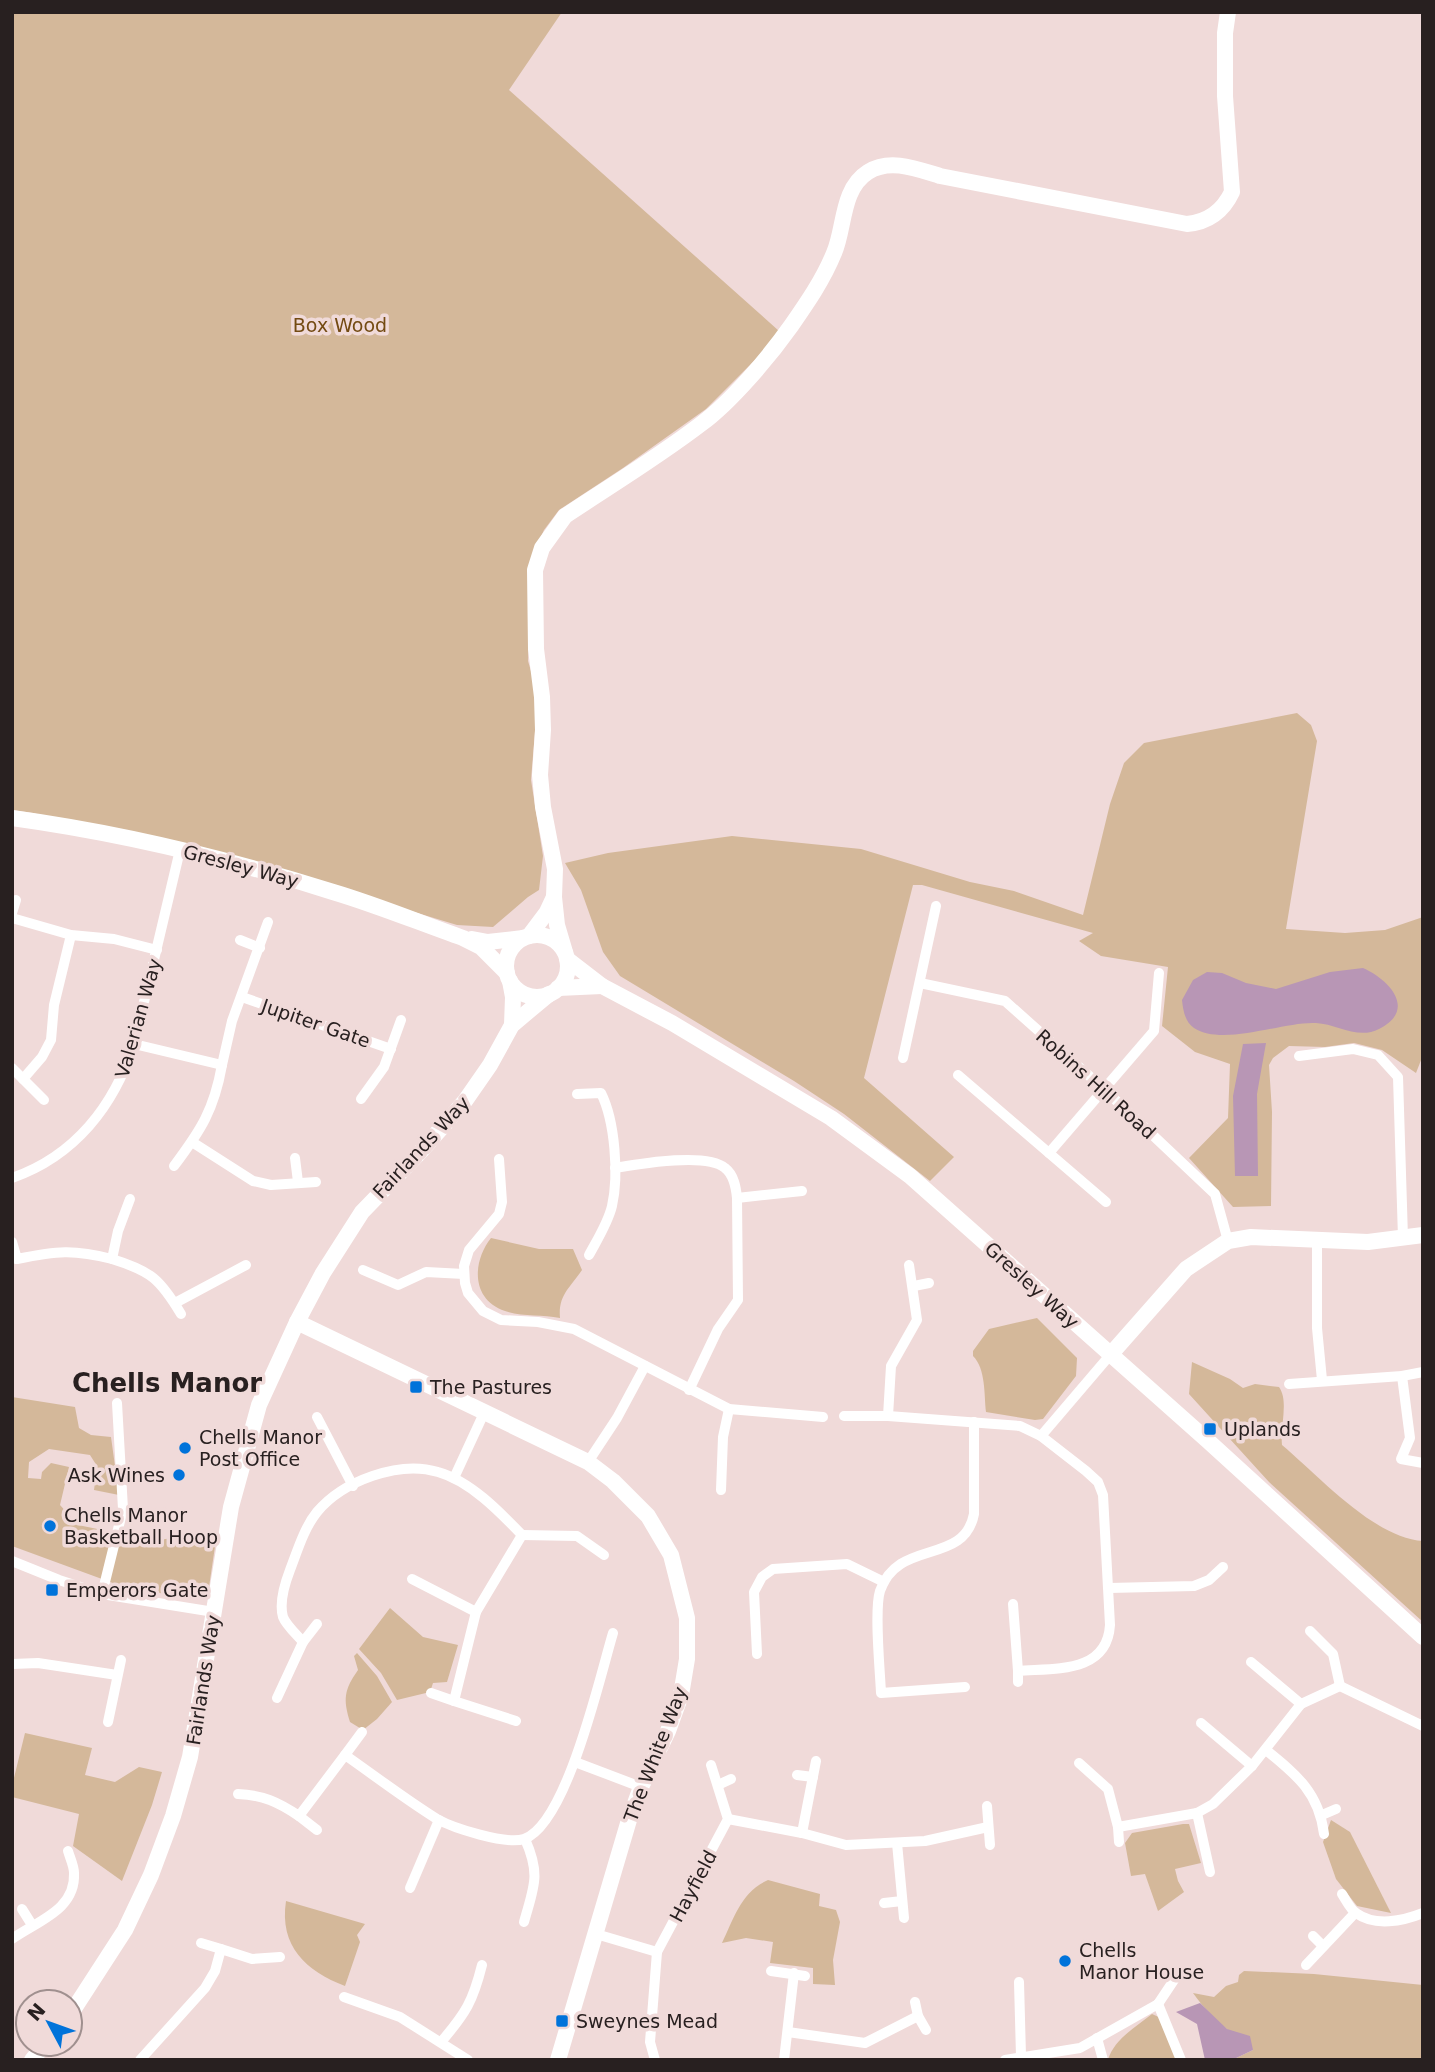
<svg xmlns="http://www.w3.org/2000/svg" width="1435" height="2072" viewBox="0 0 1435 2072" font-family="'DejaVu Sans',sans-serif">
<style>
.green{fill:#d4b89a}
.water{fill:#b896b5}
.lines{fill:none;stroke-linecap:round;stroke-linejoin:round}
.street{stroke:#fff;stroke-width:10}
.secondary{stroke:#fff;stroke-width:16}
.poi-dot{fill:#0073da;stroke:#f0dad9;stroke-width:2.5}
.labels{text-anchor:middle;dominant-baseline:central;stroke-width:7;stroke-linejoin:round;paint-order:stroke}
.park-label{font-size:19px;fill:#734a12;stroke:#f0dad9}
.street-label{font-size:19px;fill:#282020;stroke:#f0dad9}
.poi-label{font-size:19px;fill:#282020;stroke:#f0dad9;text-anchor:start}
.district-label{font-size:26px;font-weight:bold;fill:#282020;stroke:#f0dad9}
</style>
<rect width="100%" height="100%" fill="#f0dad9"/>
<g class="green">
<path d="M12,12h550l-53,78 270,241 -21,26 -52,52 -83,59 -64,42 -15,20 -13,28 -3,103 10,34 -7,85 12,76 -4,34 -11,7 -35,30 -36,-2 -66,-20 -358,-92 -21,-3z"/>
<path d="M1297,713l14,12 6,16 -31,188 59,4 40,-3 38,-13v138l-7,18 -34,-23 -28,-7 -29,4 -36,-1 -16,12 -4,7 3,47 -1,94 -38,1 -44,-49 39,-40 2,-54 -35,-12 -33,-26 6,-59 -67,-11 -22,-15 14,-8 -171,-48h-9l-49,193 90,79 -24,24 -86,-67 -50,-33 -174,-105 -17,-24 -22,-62 -16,-27 43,-10 124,-17 129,13 109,33 44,9 69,24 27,-111 14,-41 20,-20z"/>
<path d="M491,1238l48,11h34l9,21c-12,18 -24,25 -22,48 -18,-4 -38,-1 -55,-7 -34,-11 -33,-49 -14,-73z"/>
<path d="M1037,1318l40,40 -1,18 -33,43 -8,1 -49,-8c-2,-17 0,-43 -13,-56v-5l16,-22z"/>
<path d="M1192,1362l38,17 13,9 12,-4 24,3c10,14 1,39 3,58 37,31 92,93 141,96v81l-154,-140 -80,-88z"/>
<path d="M12,1397l63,10 4,21 12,7 20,2 8,58 -25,-5 3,-24 -7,-11 -41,-6 -20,13 -1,16 13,1 1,-7 9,-9 18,4 -9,38 18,20 34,7 48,8 45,-8 12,1 -8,54 -16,12 -72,-13 -109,-40z"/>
<path d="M390,1608l33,29 35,8 -11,37 -14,1 -3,9 -33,8 -16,-27 -22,-24z"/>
<path d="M357,1653l20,23 15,26 -15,17 -14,11 -13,-8c-7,-23 -6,-32 8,-52l-4,-14z"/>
<path d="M25,1733l67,15 -7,27 30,7 24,-15 23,5 -10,33 -30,76 -49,-35 6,-32 -67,-17v-11z"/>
<path d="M1331,1820l19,12 41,81 -34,-7 -21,-27 -13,-37z"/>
<path d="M1183,1824h6l12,39 -26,6 3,12 6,11 -26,19 -13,-37 -14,2 -6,-33 7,-10z"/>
<path d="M768,1880l52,14 -1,12 17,4 4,12 -7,38 2,25 -22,-1v-16l-43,-5 3,-21 -27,-4 -24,5c12,-25 19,-51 46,-63z"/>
<path d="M286,1901l79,23 -8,11 3,7 -15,44c-39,-15 -66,-40 -59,-85z"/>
<path d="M1244,1971l70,3 109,11v75h-191l21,-10c-22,-17 -44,-34 -60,-57l21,4 12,-11 12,-4 1,-7z"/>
<path d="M1152,2014l9,4 17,42h-70c6,-21 28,-33 44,-46z"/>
</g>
<g class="water">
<path d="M1363,968c27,12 54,42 16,61 -21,11 -42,-5 -63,-6 -32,-2 -93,24 -122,5 -9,-6 -11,-18 -12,-28l11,-20 14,-8 15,1 24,10 30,6 54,-17z"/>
<path d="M1266,1043l-9,51 1,82h-23l-2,-80 10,-52z"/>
<path d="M1200,2003l27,26 23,7 3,14 -21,10h-27l-8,-36 -21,-12z"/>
</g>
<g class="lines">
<g class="street">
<path d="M12,913l4,-13"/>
<path d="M12,918l59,17 43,4 43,11"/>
<path d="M240,940l20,8"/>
<path d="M920,983l85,18 100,89 110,104 13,47"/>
<path d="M242,997l149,52"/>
<path d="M134,1044l88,21 10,-44 36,-99"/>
<path d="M1299,1056l54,-7 25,6 20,22 5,161"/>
<path d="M903,1058l33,-152"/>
<path d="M12,1068l32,32"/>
<path d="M958,1075l148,127"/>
<path d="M23,1079l19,-22 9,-17 3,-35 17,-70"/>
<path d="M577,1094l24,-1c14,28 18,82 11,113 -4,17 -15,34 -23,49"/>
<path d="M361,1099l23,-32 17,-47"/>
<path d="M192,1142l61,39 18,4 45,-3"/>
<path d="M1049,1153l105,-122 5,-58"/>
<path d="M295,1158l3,24"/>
<path d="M499,1159l3,43 -3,12 -30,36 -5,16 1,17 3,10 15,18 18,9 37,2 36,7 155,80 94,8"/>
<path d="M174,1166c27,-36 40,-56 48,-101"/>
<path d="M615,1168c24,-4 91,-16 110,0 9,7 11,19 12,30l1,102 -20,29 -29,61"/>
<path d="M12,1178c63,-22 102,-72 122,-134l46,-194"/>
<path d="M737,1198l65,-7"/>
<path d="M1317,1239v89l5,52"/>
<path d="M12,1242l5,17c40,-8 56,-10 95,0l6,-28 12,-32"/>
<path d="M112,1259c39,12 48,20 69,55"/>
<path d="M363,1270l35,15 28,-13 38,2"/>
<path d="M914,1286l15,-3"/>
<path d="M175,1303l71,-38"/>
<path d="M1402,1376l8,62 -9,21 22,4"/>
<path d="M1289,1384l113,-8 21,-4"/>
<path d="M844,1416h44l132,10 21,10 45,35 12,11 5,13 7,130c-3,49 -56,43 -92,46v11"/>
<path d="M888,1416l3,-50 26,-46 -8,-55"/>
<path d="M317,1417l36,69"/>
<path d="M1041,1436l70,-82"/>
<path d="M588,1462l29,-44 28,-52"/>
<path d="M454,1478l30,-65"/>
<path d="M721,1490l2,-53 6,-28"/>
<path d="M522,1535l55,1 27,19"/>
<path d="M12,1561l47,19 43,14 112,18"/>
<path d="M412,1579l64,33"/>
<path d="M1109,1588l85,-2 15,-6 14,-13"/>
<path d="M102,1594l21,-85 -6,-106"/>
<path d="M1013,1604l5,67"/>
<path d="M1310,1631l23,23 7,32"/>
<path d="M303,1642l14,-18"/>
<path d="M757,1654l-3,-62 8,-15 11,-8 74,-5 37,18"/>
<path d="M1251,1662l50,42"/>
<path d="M12,1664l26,-1 79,12"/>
<path d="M965,1687l-84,6c-1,-23 -7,-83 -1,-102 18,-53 84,-25 94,-77v-92"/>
<path d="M431,1693l23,8"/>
<path d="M277,1698l26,-56c-6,-7 -17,-17 -20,-25 -4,-14 2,-34 7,-47 7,-18 14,-42 27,-58 26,-31 82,-52 121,-40 32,9 61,39 84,63l-46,77 -22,89 62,20"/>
<path d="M108,1722l13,-62"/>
<path d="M1201,1723l51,43"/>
<path d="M1266,1750c31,25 53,43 58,84"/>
<path d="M345,1755l17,-23"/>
<path d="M575,1762l66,25"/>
<path d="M1079,1763l29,26 10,38 1,15"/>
<path d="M797,1775l16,2"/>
<path d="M718,1785l13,-6"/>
<path d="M238,1794c25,1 40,8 61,22l46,-61c30,21 60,44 92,64 16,9 69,26 87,20 43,-15 76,-163 89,-206"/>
<path d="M987,1806l3,39"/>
<path d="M1197,1813l13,59"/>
<path d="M1322,1815l14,-6"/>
<path d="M299,1816l18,14"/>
<path d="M728,1819l74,14 44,12 79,-4 63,-14"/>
<path d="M1118,1827l79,-14 16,-9 39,-38 49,-62 39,-18 83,40"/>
<path d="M802,1833l14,-72"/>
<path d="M897,1843l7,75"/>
<path d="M410,1888l29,-68"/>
<path d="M1342,1894c4,6 8,15 14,19 19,14 47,8 67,0"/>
<path d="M884,1903l18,-2"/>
<path d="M22,1909l10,16"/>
<path d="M524,1922c10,-36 17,-47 1,-83"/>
<path d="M596,1934l61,18"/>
<path d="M1313,1936l10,10"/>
<path d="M12,1939c25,-18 64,-29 62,-66 0,-7 -4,-15 -6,-22"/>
<path d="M201,1943l20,6"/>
<path d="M1306,1965l49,-52"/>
<path d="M771,1971l34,5"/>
<path d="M1019,1982l2,74"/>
<path d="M344,1997l56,20 68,43"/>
<path d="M915,2002l3,14 8,14"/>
<path d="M1158,2004l23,56"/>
<path d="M788,2032l77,11 53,-27"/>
<path d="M1097,2038l6,22"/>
<path d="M441,2042c25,-29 32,-41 41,-77"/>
<path d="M140,2060l65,-72 10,-17 6,-22 31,10 28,-2"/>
<path d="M655,2060l-5,-18 7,-90 71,-133 -17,-54"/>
<path d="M784,2060l10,-87"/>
<path d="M1005,2060l75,-12 78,-44 18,-27"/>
</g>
<g class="secondary">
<path d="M12,818c109,15 217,41 321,74 44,13 87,31 130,46l18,9 26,26"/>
<circle cx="537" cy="966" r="31"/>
<path d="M529,936l18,-24 7,-15"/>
<path d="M472,939l16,3 35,-4"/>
<path d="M565,952l-8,-27 -3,-28 1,-28 -12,-62 -3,-32 3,-45 -1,-33 -6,-48 -1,-79 7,-22 23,-32c45,-30 93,-59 136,-92 30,-22 68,-67 90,-98 16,-23 32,-46 43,-73 11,-25 7,-64 34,-81 22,-14 49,-3 72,4l247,48c22,-2 36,-13 45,-32l-7,-96v-63l3,-21"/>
<path d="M567,959l35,27 70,37 159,95 79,58 297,264 216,197"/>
<path d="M510,981l3,16 -1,28"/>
<path d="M558,988l44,-2"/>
<path d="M297,1322l291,140 25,19 35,35 23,39 16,63v41l-6,36 -13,36 -27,56 -12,33 -71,240"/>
<path d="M1111,1354l75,-85 42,-28 23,-4 117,5 55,-7"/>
<path d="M70,2015l55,-85 26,-55 22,-59 17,-59 41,-250 28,-102 38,-83 26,-49 39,-61 60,-62 43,-49 25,-36 22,-40 37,-31"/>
<path d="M32,2060l13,-16"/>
</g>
</g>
<g class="poi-dot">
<rect x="409" y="1380" width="14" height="14" rx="3.5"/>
<rect x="1203" y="1422" width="14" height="14" rx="3.5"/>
<circle cx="185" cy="1448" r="7"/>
<circle cx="179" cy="1475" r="7"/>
<circle cx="50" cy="1526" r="7"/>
<rect x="45" y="1583" width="14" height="14" rx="3.5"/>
<circle cx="1065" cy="1961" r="7"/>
<rect x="555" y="2014" width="14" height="14" rx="3.5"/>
</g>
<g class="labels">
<g class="park-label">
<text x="340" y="325">Box Wood</text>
</g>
<g class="street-label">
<text transform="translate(241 866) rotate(15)">Gresley Way</text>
<text transform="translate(138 1018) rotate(-74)">Valerian Way</text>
<text transform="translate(316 1023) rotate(19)">Jupiter Gate</text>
<text transform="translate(1096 1084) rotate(42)">Robins Hill Road</text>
<text transform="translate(421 1147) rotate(-47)">Fairlands Way</text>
<text transform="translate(1032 1285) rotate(42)">Gresley Way</text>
<text transform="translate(203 1680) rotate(-81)">Fairlands Way</text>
<text transform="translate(655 1754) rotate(-69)">The White Way</text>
<text transform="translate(693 1886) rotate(-62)">Hayfield</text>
</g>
<g class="poi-label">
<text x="430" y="1387">The Pastures</text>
<text x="1224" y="1429">Uplands</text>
<text x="199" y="1437">Chells Manor<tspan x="199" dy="22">Post Office</tspan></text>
<text x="165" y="1475" text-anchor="end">Ask Wines</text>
<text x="64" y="1515">Chells Manor<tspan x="64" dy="22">Basketball Hoop</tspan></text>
<text x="66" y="1590">Emperors Gate</text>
<text x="1079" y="1950">Chells<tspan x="1079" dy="22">Manor House</tspan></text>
<text x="576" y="2021">Sweynes Mead</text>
</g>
<g class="district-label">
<text x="167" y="1383">Chells Manor</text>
</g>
</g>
<rect width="1435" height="2072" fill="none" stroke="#282020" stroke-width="28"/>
<g transform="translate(49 2023) rotate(311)"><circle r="33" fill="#f0dad9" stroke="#a0908f" stroke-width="2"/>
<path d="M0-5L12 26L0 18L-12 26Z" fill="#0073da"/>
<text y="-10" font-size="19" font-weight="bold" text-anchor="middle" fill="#282020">N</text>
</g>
</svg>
